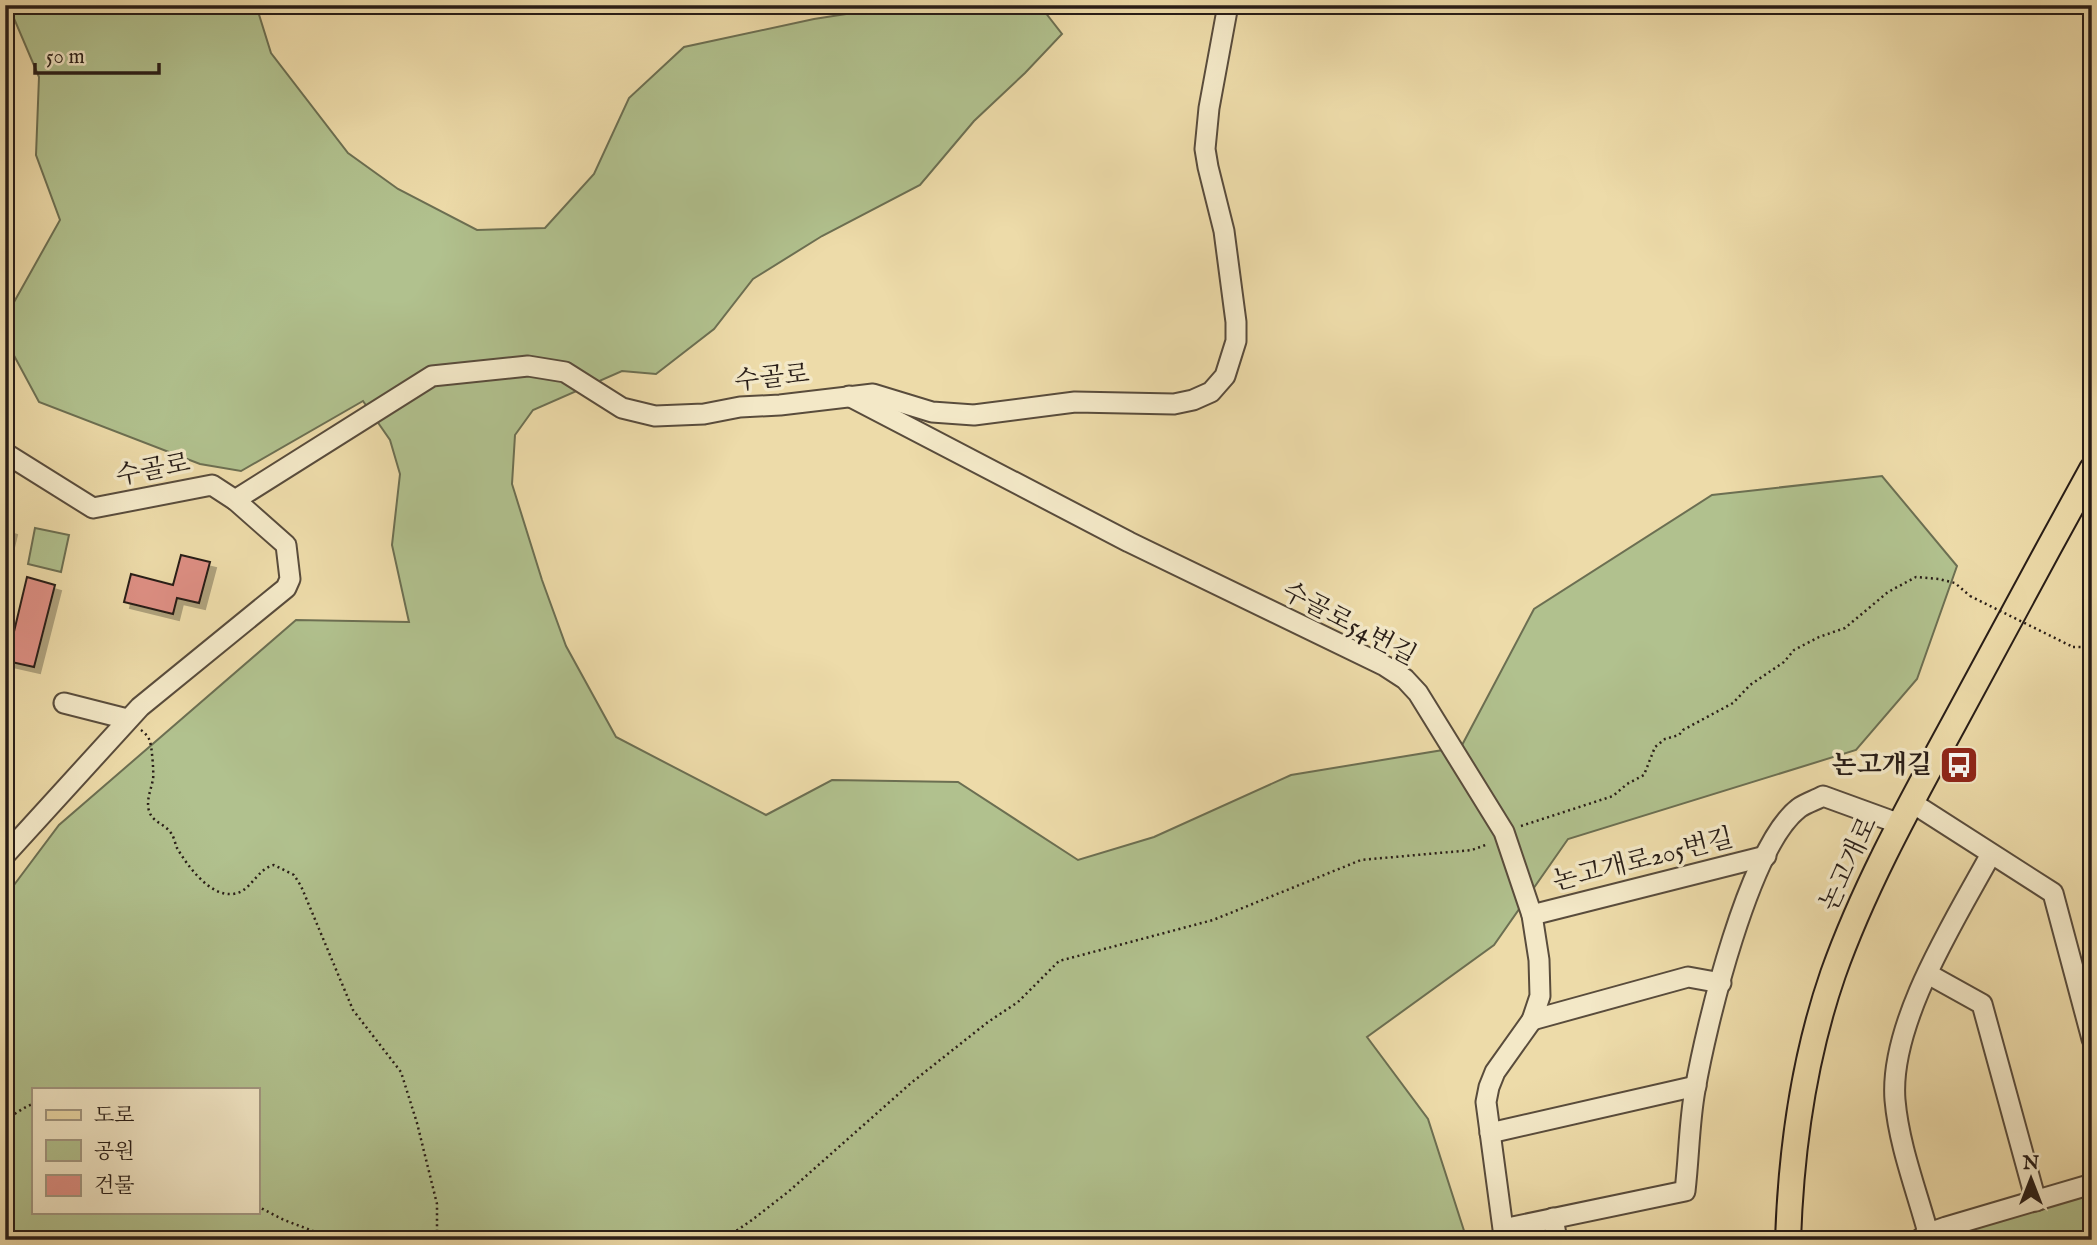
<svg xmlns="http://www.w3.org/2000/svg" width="2097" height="1245" viewBox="0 0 2097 1245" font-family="'IM FELL English','Noto Serif KR',serif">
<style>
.green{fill:#b1c18e;stroke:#6c6f52;stroke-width:2;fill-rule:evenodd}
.building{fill:#de8f84;stroke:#281d17;stroke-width:2;filter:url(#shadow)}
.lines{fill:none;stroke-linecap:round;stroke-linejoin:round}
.minor-casing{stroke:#594c3c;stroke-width:23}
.major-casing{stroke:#281d17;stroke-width:28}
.path{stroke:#281d17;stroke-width:2.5;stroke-dasharray:2 3.5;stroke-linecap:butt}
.minor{stroke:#f3e8c7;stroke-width:19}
.major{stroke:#eddba9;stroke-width:24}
.path-bridge{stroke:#281d17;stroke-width:2.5;stroke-dasharray:2 3.5;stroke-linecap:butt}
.labels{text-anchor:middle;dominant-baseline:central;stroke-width:7;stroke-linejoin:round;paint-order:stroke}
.street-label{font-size:26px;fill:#281d17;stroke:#f3e8c7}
.poi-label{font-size:26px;font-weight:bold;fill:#281d17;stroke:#f3e8c7;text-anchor:end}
</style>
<defs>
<filter id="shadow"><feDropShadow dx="6" dy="6" stdDeviation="0" flood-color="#0004"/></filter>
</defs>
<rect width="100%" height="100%" fill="#eddba9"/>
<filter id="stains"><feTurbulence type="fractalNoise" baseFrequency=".00286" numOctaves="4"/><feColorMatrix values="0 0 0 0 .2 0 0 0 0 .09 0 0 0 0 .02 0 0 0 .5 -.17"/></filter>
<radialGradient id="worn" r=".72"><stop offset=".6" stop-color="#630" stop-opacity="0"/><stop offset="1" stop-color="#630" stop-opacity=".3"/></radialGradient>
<g class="green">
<path d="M5,5h251l15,48 77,100 50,36 79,41 68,-2 49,-54 35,-76 55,-51 130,-28 90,-14 137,2 21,27 -37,39 -51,48 -54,64 -98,51 -69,43 -39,50 -58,45 -34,-3 -89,39 -18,25 -3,49 30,96 24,66 50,91 150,78 66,-35 126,2 120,78 76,-23 137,-62 170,-28 73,-138 178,-114 170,-19 75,90 -40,113 -61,71 -288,89 -74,106 -127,92 61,82 39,121h-1462v-343l54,-72 237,-205 113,2 -17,-77 8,-71 -10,-34 -27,-39 -122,70 -41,-7 -161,-62 -28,-52 -2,-39 51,-91 -24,-65 3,-78 -26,-61 -8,1zM33,1089h224v123h-224z"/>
<path d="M35,528l34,7 -8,37 -33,-8z"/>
<path d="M2092,1190v50h-155z"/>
</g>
<g class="building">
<path d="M5,527l6,2 -6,25z"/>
<path d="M181,555l29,7 -11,41 -22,-5 -4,16 -49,-12 7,-28 42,11z"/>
<path d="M27,577l28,8 -21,82 -27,-6z"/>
</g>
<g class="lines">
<g class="minor-casing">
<g id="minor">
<path d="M849,396l280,146 256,124 20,13 13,14 86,139 28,83 7,45 1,36 -8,24 -37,52 -6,15 -3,15 17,127 182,-38c4,-33 4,-68 10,-101 11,-64 54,-244 104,-282 7,-5 17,-8 24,-12l77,28"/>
<path d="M5,453l88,55 119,-23 23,15 197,-124 96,-10 37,6 57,36 33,8 49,-2 36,-7 40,-2 93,-11 59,18 42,3 101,-13 99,2 19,-4 18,-8 14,-16 11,-35v-19l-12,-91 -16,-64 -3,-18 4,-41 19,-103"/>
<path d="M64,703l63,16"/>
<path d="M1911,802l142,91 39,146"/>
<path d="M5,855l135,-148 146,-119 4,-9 -4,-34 -51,-45"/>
<path d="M1532,915l234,-59"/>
<path d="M1928,974l54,30 54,197"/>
<path d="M1532,1020l156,-43 33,6"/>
<path d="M1490,1133l206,-47"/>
<path d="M1553,1218l4,22"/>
<path d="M1920,1239l9,-6 17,-6 146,-43"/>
<path d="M1930,1240c-12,-46 -31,-93 -35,-140 -6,-77 60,-180 96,-246"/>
</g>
</g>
<g class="major-casing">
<path id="major" d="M1788,1240c3,-90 16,-182 45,-266 31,-87 76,-168 120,-249 46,-85 92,-171 139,-256"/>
</g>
<g class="path">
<path d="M2073,647h19"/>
<path d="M141,730c4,3 8,7 9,12 2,5 4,33 3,37 -2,11 -7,21 -4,32 4,12 15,12 22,22 3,4 4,10 6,15 10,17 32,48 55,46 19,-1 24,-25 42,-29l20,10 7,11 52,124 48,62 16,51 20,81v36"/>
<path d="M1521,826l92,-30 14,-12 17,-9 11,-28 10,-8 14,-4 4,-5 50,-27 17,-18 34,-23 10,-12 25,-13 26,-9 43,-36 28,-15 23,2 16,4 15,13"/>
<path d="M5,1119c10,-4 18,-12 28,-15"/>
<path d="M257,1206l27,14 53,20"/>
<path d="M723,1240l29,-20 36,-28 123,-109 77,-61 30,-20 41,-41 154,-41 148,-60 111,-10 16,-6"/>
</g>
<use href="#minor" class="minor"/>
<use href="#major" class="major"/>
<path class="path-bridge" d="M1970,596l103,51"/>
</g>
<defs>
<g id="bus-square" transform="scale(2.0125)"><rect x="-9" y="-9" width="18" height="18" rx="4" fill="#8f2418" stroke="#f3e8c7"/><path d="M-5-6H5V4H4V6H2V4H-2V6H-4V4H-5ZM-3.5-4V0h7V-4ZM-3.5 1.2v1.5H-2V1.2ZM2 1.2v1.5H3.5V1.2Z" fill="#fff"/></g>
</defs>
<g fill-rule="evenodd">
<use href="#bus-square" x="1959" y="765"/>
</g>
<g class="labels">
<g class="street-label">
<text transform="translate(772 378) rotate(-6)">수골로</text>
<text transform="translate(153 470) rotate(-11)">수골로</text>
<text transform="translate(1349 624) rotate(28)">수골로54번길</text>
<text transform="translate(1643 860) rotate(-14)">논고개로205번길</text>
<text transform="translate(1849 864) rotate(-65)">논고개로</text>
</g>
<g class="poi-label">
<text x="1932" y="765">논고개길</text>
</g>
</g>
<rect width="2097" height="1245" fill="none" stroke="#eddba9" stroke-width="28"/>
<rect x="7" y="7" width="2083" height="1231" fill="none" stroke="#281d17" stroke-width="3.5"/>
<rect x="14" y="14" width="2069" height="1217" fill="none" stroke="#281d17" stroke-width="2"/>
<rect x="32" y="1088" width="228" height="126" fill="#f3e8c7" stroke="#a29781" stroke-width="2"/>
<rect x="46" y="1110" width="35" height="10" fill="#eddba9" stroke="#a29781" stroke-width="2"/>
<text x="94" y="1122" font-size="21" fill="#281d17">도로</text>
<rect x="46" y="1140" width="35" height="21" fill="#b1c18e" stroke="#a29781" stroke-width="2"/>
<text x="94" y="1158" font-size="21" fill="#281d17">공원</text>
<rect x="46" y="1175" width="35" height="21" fill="#de8f84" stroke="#a29781" stroke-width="2"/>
<text x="94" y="1192" font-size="21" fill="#281d17">건물</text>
<g transform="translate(2031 1179)" stroke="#f3e8c7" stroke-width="5" paint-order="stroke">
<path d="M0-5L12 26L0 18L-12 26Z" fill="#281d17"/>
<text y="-10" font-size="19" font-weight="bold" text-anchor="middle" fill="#281d17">N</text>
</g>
<path d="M35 63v10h124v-10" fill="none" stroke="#281d17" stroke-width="3.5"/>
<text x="46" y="63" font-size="21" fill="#281d17" stroke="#f3e8c7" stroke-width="5" paint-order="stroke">50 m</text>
<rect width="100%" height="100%" filter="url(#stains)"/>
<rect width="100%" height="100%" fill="url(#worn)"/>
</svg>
